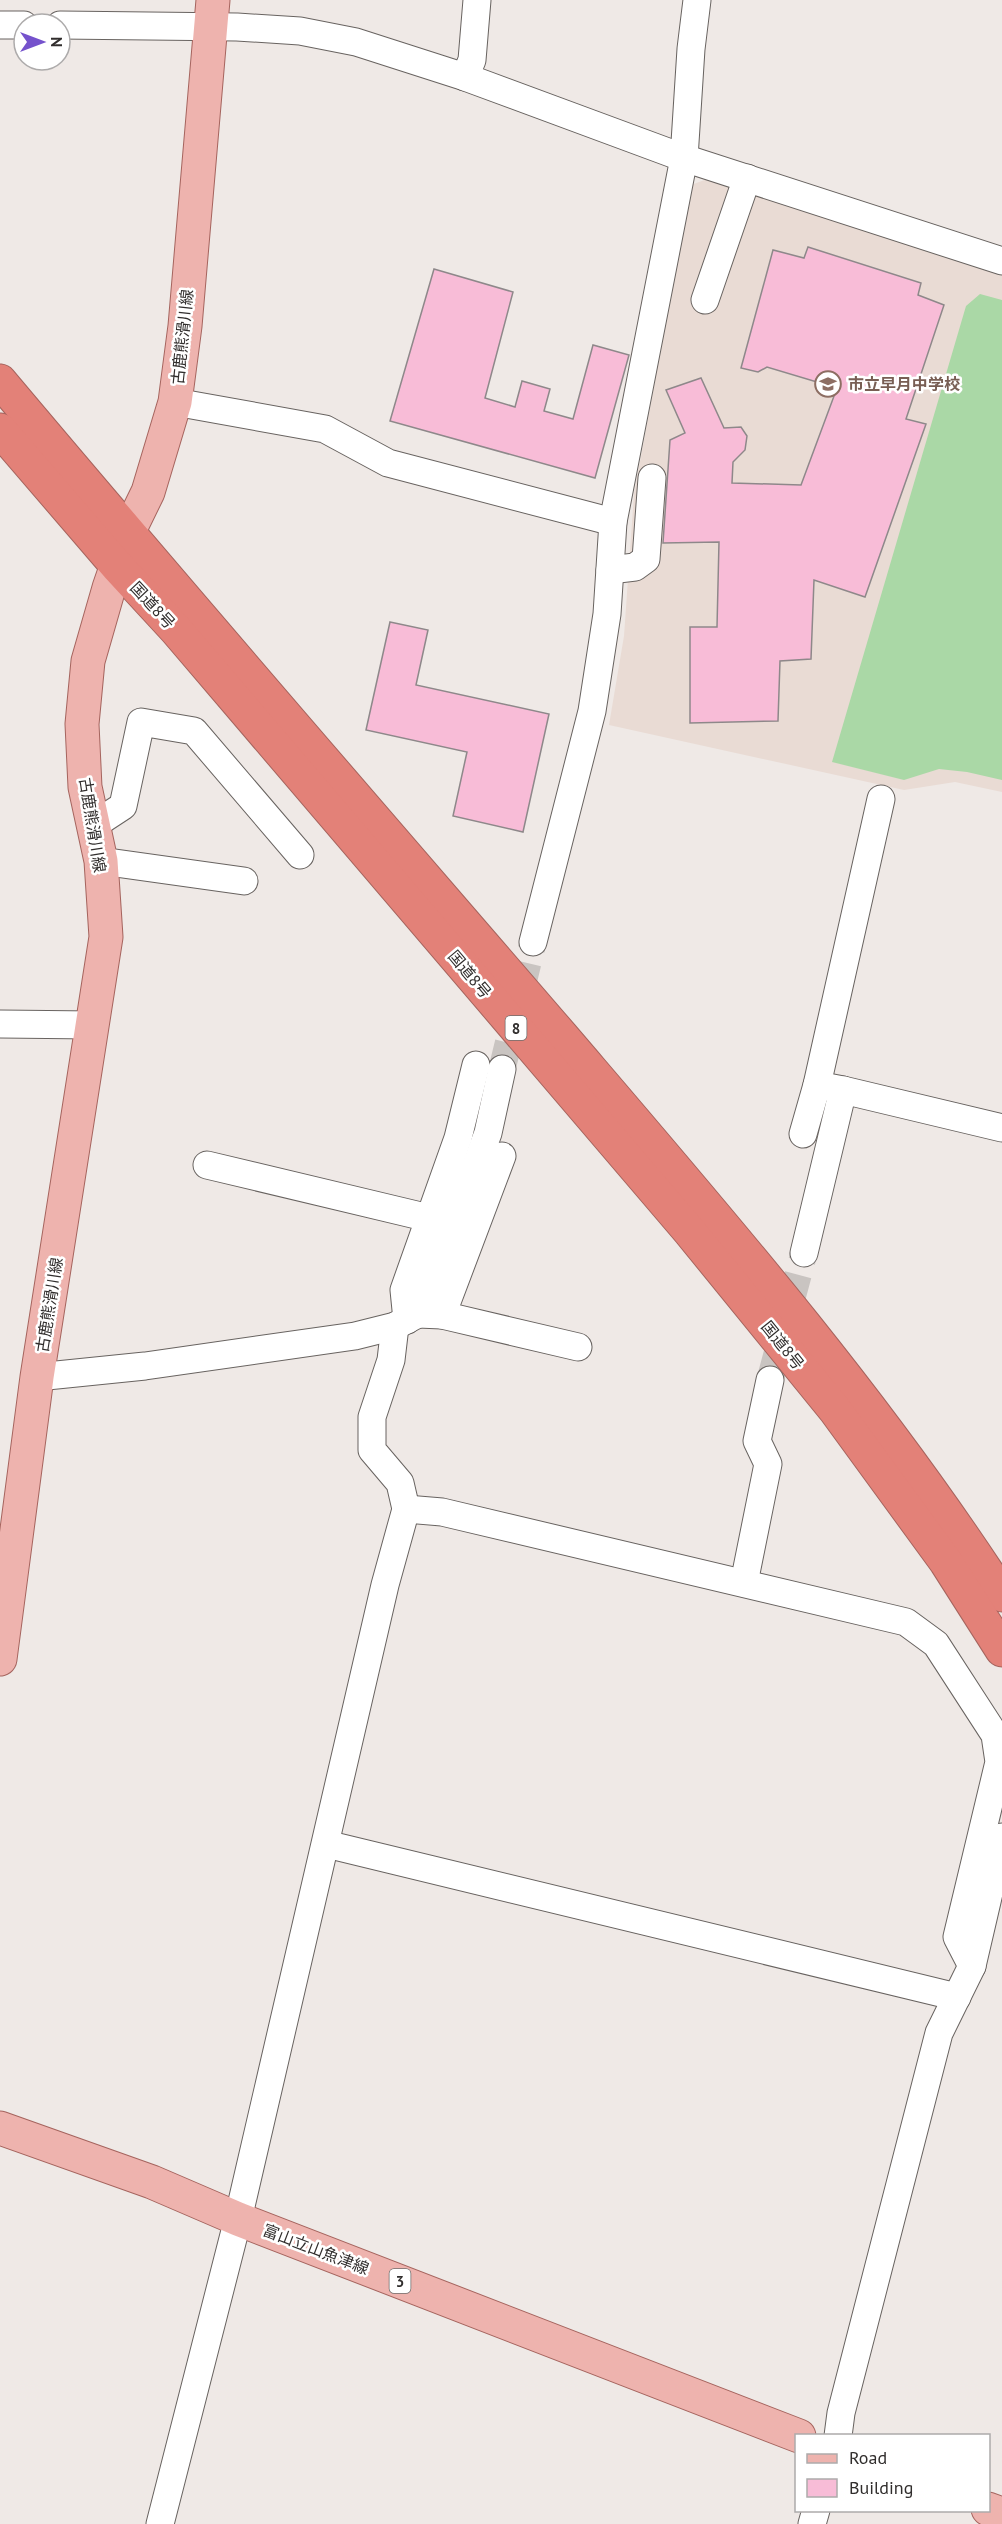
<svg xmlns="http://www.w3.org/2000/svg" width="1002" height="2524" viewBox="0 0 1002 2524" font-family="'PT Sans','Noto Sans JP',sans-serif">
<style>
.built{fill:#e9dbd4}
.pitch{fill:#aad8a6}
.building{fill:#f8bcd7;stroke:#8e888a;stroke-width:1.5}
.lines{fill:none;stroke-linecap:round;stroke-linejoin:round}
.minor-tunnel{stroke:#c9c4c1;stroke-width:27;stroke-dasharray:27 14;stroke-linecap:butt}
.minor-casing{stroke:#686360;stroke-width:29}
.major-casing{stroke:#a5645e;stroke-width:35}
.highway-casing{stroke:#a5645e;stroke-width:35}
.minor{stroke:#fff;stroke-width:27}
.major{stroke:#eeb3ae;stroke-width:33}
.highway{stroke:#e38178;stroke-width:33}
.labels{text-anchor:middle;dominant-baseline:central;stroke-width:5;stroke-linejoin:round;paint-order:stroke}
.shield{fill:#fff;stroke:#6f6d6c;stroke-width:1.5}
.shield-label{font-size:15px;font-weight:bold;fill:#312e2d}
.street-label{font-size:16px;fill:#312e2d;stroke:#fff}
.education-label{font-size:16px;font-weight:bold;fill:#785e54;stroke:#fff;text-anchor:start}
</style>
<rect width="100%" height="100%" fill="#efe9e6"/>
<path class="built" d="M710,178l292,95v519l-47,-10 -51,8 -295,-65 15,-89 10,-142 57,-309z"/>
<path class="pitch" d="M980,294l22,6v480l-35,-8 -28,-3 -35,11 -72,-18 134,-456z"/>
<g class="building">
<path d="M808,247l113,36 -3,12 26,10 -38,114 20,5 -61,173 -51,-17 -3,79 -31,2 -2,60 -88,2v-96h27l2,-85 -56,1 7,-103 15,-7 -19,-43 35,-12 23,50 17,-1 6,9 -2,14 -12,12 -1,21 69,2 36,-97 -70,-21 -9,5 -17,-4 32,-118 31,8z"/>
<path d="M434,269l79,23 -28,106 30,9 7,-26 28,8 -6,22 29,8 20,-74 36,10 -34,123 -205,-57z"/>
<path d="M390,622l38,8 -12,55 133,29 -26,118 -70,-16 14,-64 -101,-22z"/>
</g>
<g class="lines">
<g class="minor-tunnel">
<path d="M502,1069l31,-127"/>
<path d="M770,1380l34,-127"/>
</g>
<g class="minor-casing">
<g id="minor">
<path d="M0,25h24"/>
<path d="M60,25l177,2 63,4 56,11 109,35 219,81 318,103"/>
<path d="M465,77l7,-17 5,-60"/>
<path d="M705,300l42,-122"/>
<path d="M175,402l150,27 63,34 225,59"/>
<path d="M610,570l25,-3 11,-8 6,-81"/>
<path d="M94,825l29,-19 18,-84 53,9 106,124"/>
<path d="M101,861l143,20"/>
<path d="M533,942l59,-231 15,-97 6,-92 71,-364 7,-109 6,-49"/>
<path d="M0,1024l94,1"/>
<path d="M843,1090l159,38"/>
<path d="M803,1134l14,-49 64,-286"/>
<path d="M207,1165l222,53"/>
<path d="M804,1253l39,-163 -26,-5"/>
<path d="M418,1314l24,1 60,-159"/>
<path d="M442,1315l136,32"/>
<path d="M407,1320l-3,-30 54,-152 18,-73"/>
<path d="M37,1377l108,-11 210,-30 40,-10 23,-12 13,-26 57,-155 14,-64"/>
<path d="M406,1509l36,3 464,110 30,22 59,91 4,27 -42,175 15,29"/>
<path d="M744,1583l24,-119 -11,-23 13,-61"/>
<path d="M326,1844l631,153"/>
<path d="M838,2436l3,-23 98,-380 33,-67 30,-129"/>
<path d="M160,2524l78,-305 147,-634 21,-76 -6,-26 -28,-33v-33l19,-57 4,-34"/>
<path d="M812,2524l4,-14"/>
</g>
</g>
<g class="major-casing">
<g id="major">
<path d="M0,1659l37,-282 69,-440 -5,-76 -16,-74 -3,-63 6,-63 21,-73 19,-55 20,-41 27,-90 10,-76 28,-326"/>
<path d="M0,2128l152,54 86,37 561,217"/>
<path d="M988,2509l14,5"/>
</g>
</g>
<g class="highway-casing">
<g id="highway">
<path d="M0,381c185,220 374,437 562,655 154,180 311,360 440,559"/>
<path d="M0,430l117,136 59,64 514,602 145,178 111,152 56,88"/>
</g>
</g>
<use href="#minor" class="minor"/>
<use href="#major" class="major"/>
<use href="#highway" class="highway"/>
</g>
<defs>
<g id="school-ring" transform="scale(1.35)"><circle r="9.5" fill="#fff" stroke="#8d6e63" stroke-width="1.5"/><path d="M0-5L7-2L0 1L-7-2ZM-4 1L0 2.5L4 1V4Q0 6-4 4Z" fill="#8d6e63"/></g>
</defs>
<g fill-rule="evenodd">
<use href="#school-ring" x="828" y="384"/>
</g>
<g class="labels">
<g class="shield">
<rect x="505.5" y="1016" width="21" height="24" rx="4.5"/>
<rect x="389.5" y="2269" width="21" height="24" rx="4.5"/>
</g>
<g class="shield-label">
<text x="516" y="1028">8</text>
<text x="400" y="2281">3</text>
</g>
<g class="street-label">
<text transform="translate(182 337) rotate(-84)">古鹿熊滑川線</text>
<text transform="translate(153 605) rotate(47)">国道8号</text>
<text transform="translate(93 825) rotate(81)">古鹿熊滑川線</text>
<text transform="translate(470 974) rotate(50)">国道8号</text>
<text transform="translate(49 1305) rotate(-81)">古鹿熊滑川線</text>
<text transform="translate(783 1345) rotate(51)">国道8号</text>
<text transform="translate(316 2249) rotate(21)">富山立山魚津線</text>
</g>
<g class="education-label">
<text x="848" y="384">市立早月中学校</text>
</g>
</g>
<rect x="795" y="2434" width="195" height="78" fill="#ffffff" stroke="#adabab" stroke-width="1.5"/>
<rect x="807" y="2454" width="30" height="9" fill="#eeb3ae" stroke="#adabab" stroke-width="1.5"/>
<text x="849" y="2464" font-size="18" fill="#312e2d">Road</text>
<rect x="807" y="2479" width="30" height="18" fill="#f8bcd7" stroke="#adabab" stroke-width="1.5"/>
<text x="849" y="2494" font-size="18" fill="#312e2d">Building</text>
<g transform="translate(42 42) rotate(90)"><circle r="28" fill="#ffffff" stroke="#adabab" stroke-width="1.5"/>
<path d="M0-4.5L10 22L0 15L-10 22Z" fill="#7552cc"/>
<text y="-9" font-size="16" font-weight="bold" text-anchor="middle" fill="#312e2d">N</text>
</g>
</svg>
